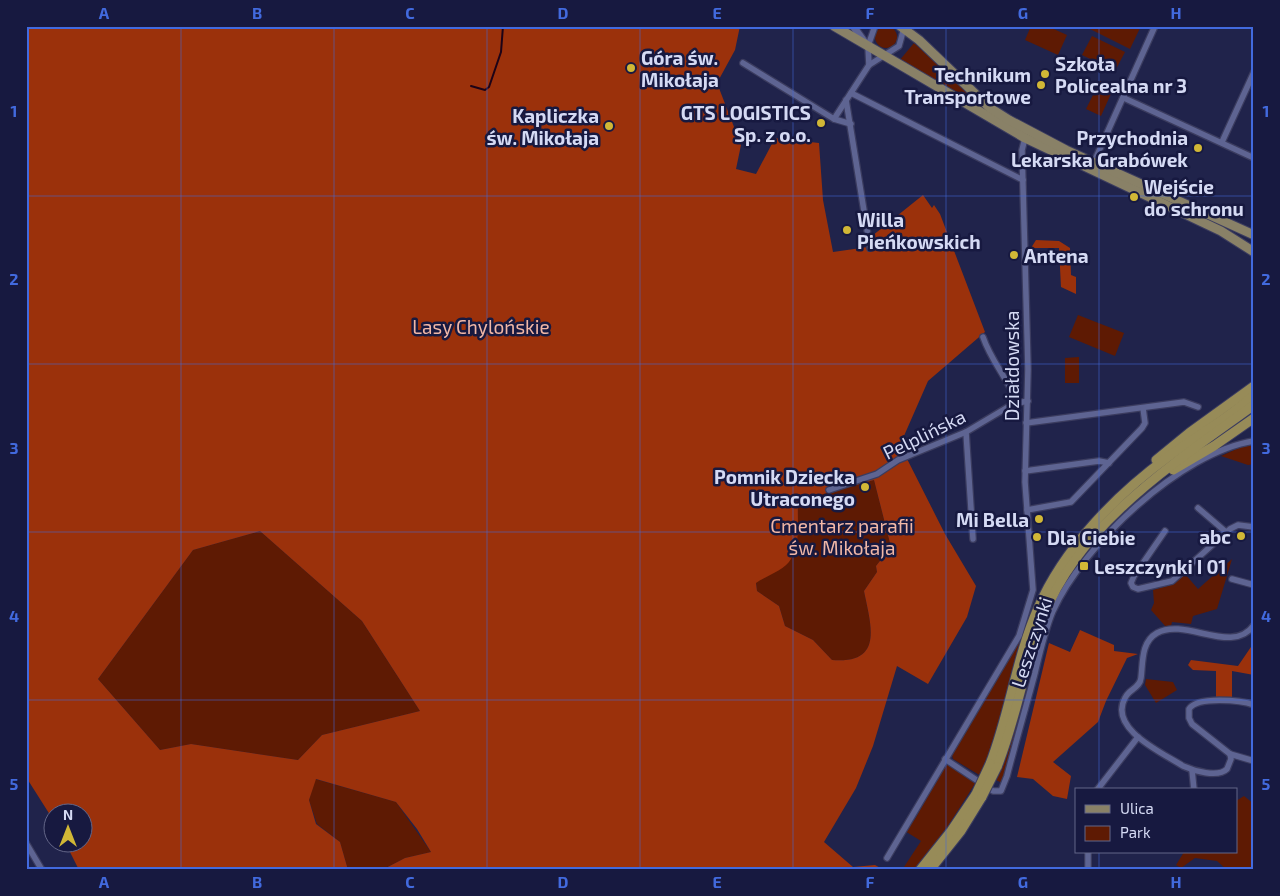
<svg xmlns="http://www.w3.org/2000/svg" width="1280" height="896" viewBox="0 0 1280 896" font-family="'Exo 2',sans-serif">
<style>
.green{fill:#5e1a03}
.forest{fill:#9b310b;fill-rule:evenodd}
.lines{fill:none;stroke-linecap:round;stroke-linejoin:round}
.stream{stroke:#1d0317;stroke-width:2}
.minor-casing{stroke:#3b3c5f;stroke-width:8}
.tertiary-casing{stroke:#3b3c5f;stroke-width:9}
.primary-casing{stroke:#3b3c5f;stroke-width:11}
.trunk-casing{stroke:#3b3c5f;stroke-width:11}
.minor{stroke:#5e6492;stroke-width:5.5}
.tertiary{stroke:#5e6492;stroke-width:7}
.primary{stroke:#898167;stroke-width:9}
.trunk{stroke:#978b58;stroke-width:9}
.trunk-bridge-casing{stroke:#3b3c5f;stroke-width:11;stroke-linecap:butt}
.trunk-bridge{stroke:#978b58;stroke-width:9}
.grid{fill:none;stroke:#426ade;stroke-width:1;stroke-opacity:0.55}
.poi-dot{fill:#d1b736;stroke:#171940;stroke-width:2}
.labels{text-anchor:middle;dominant-baseline:central;stroke-width:5;stroke-linejoin:round;paint-order:stroke}
.poi-label{font-size:19px;font-weight:bold;fill:#d5daf4;stroke:#171940;text-anchor:start}
.park-label{font-size:19px;fill:#f1b7a6;stroke:#171940}
.street-label{font-size:19px;fill:#d5daf4;stroke:#171940}
.neatline{fill:none;stroke:#426ade;stroke-width:2}
.grid-label{font-size:16px;text-anchor:middle;font-weight:bold;fill:#426ade}
</style>
<rect width="100%" height="100%" fill="#20234b"/>
<g class="green">
<circle cx="886" cy="37" r="11"/>
<path d="M1031,26h16l20,9 -9,20 -33,-15z"/>
<path d="M1089,26h52l-11,23 -42,-21z"/>
<path d="M1092,36l33,16 -10,19 -33,-16z"/>
<path d="M914,43l80,72 -95,-54z"/>
<path d="M1100,81l14,6 -13,29 -15,-7z"/>
<path d="M1078,315l46,18 -9,23 -46,-19z"/>
<path d="M1079,357v26h-14v-25z"/>
<path d="M1253,445l1,19 -6,1 -27,-9 20,-9z"/>
<path d="M874,480l17,67 -15,19 1,6 -13,19c7,35 20,73 -32,69l-19,-20 -28,-14 -6,-20 -22,-15 -1,-9 26,-15 15,-28 1,-38z"/>
<path d="M260,531l102,90 58,90 -98,24 -24,25 -107,-16 -31,6 -62,-71 95,-129z"/>
<path d="M1232,559l-15,50 -24,7 -2,8 -19,-2 -1,4 -5,1 -15,-17 3,-7 -1,-13 21,-6 11,-10 13,15z"/>
<path d="M1049,612l-47,171 -6,-3c23,-54 33,-113 53,-168z"/>
<path d="M1021,639l1,1 -28,104 -13,32 -28,-17 -1,-4z"/>
<path d="M1146,679l27,3 4,8 -21,13 -11,-18z"/>
<path d="M948,764l28,18 -28,44 -34,44h-12l19,-29 -16,-10 10,-12 30,-54z"/>
<path d="M315,779l81,23 35,50 -26,6 -23,12h-34l-8,-28 -23,-18 -8,-24z"/>
<path d="M1244,796l10,8v66h-27l-10,-9 -22,-3 -14,10 -5,-3 8,-13h52v-51z"/>
</g>
<g class="forest">
<path d="M26,26h714l-5,24 -18,33 24,62 -5,24 20,5 19,-36 44,5 4,57 10,52 35,-5 -1,-7 56,-45 9,13 2,-3 6,9 45,118 -57,49 -28,64 45,89 31,52 -9,31 -39,67 -31,-18 -24,80 -17,42 -32,54 29,25 22,-2 9,5h-502l23,-12 26,-6 -14,-23 -21,-27 -80,-23 -7,21 7,24 24,18 8,28h-269l-13,-26h16v-30h-30v4l-26,-41zM874,480l17,67 -15,19 1,6 -13,19c7,35 20,73 -32,69l-19,-20 -28,-14 -6,-20 -22,-15 -1,-8c10,-7 29,-13 35,-24 10,-15 6,-41 7,-58zM260,531l102,90 58,90 -98,24 -24,25 -107,-16 -31,6 -62,-71 95,-129z"/>
<path d="M1036,240l23,1 11,7 1,27 5,2v17l-15,-7 -2,-39h-28z"/>
<path d="M1080,630l34,15v6l24,3 -11,4 -21,43 -8,21 -45,40 18,14 -4,23 -14,-3 -20,-17 -16,-2 32,-134 21,9z"/>
<path d="M1253,644l1,31 -22,-4v27h-16v-27l-23,-1 -5,-5 3,-5 47,6z"/>
</g>
<g class="lines">
<path class="stream" d="M471,86l14,4 4,-3 12,-35 2,-26"/>
<g class="minor-casing">
<g id="minor">
<path d="M743,63l91,56 17,5"/>
<path d="M869,65l-1,-19 7,-20"/>
<path d="M851,93l172,87"/>
<path d="M1124,98l130,60"/>
<path d="M846,100l24,148"/>
<path d="M834,119l35,-54 30,-19 5,-18"/>
<path d="M1222,142l32,-70"/>
<path d="M1094,162l61,-136"/>
<path d="M983,337c8,24 25,42 34,65"/>
<path d="M1026,423l158,-21 14,5"/>
<path d="M966,432l7,107"/>
<path d="M1025,471l74,-10 10,2"/>
<path d="M829,490l48,-16 21,-14 68,-28 47,-28 15,-3"/>
<path d="M1198,508l28,24"/>
<path d="M1027,510l44,-8 71,-74 3,-5 -2,-15"/>
<path d="M1165,531l-31,45 -3,7 2,4 5,2 34,-8 58,-52 8,-4 16,2"/>
<path d="M1232,579l22,6"/>
<path d="M1254,625c-22,31 -68,-8 -97,8 -16,9 -14,29 -16,45 -1,10 -12,11 -16,20 -17,31 38,55 58,68 11,5 35,12 44,3l4,-10 -1,-5 -38,-30 -3,-6v-9c8,-13 52,-9 65,-4"/>
<path d="M1230,754l24,7"/>
<path d="M945,759l48,32h8l6,-15c9,-35 19,-69 28,-103 5,-21 10,-43 18,-62 30,-66 128,-159 201,-170"/>
<path d="M1192,770l2,20"/>
<path d="M1097,790l41,-53"/>
<path d="M26,843l16,27"/>
<path d="M1088,852v18"/>
<path d="M887,858l132,-222 14,-46 -8,-108 3,-113 -6,-219 3,-12"/>
</g>
</g>
<g class="tertiary-casing">
<path id="tertiary" d="M853,26l13,18"/>
</g>
<g class="primary-casing">
<g id="primary">
<path d="M834,26l191,112 196,93 33,21"/>
<path d="M900,26l19,14 71,68 19,12 57,30 188,85"/>
</g>
</g>
<g class="trunk-casing">
<g id="trunk">
<path d="M1156,460l33,-27 65,-47"/>
<path d="M1173,470l41,-24 40,-28"/>
<path d="M990,764c20,-51 26,-106 48,-156 26,-60 78,-113 130,-151 28,-21 59,-38 86,-62"/>
<path d="M997,767c20,-49 27,-103 47,-152 38,-94 132,-153 210,-210"/>
<path d="M920,870l31,-39 25,-37"/>
<path d="M930,870l31,-39 21,-34"/>
</g>
</g>
<use href="#minor" class="minor"/>
<use href="#tertiary" class="tertiary"/>
<use href="#primary" class="primary"/>
<use href="#trunk" class="trunk"/>
<g class="trunk-bridge-casing">
<g id="trunk-bridge">
<path d="M976,794l14,-30"/>
<path d="M982,797l15,-30"/>
</g>
</g>
<use href="#trunk-bridge" class="trunk-bridge"/>
</g>
<path class="grid" d="M181,26v844M334,26v844M487,26v844M640,26v844M793,26v844M946,26v844M1099,26v764M26,196h1228M26,364h1228M26,532h1228M26,700h1228M1099,852v18"/>
<g class="poi-dot">
<circle cx="631" cy="68" r="5"/>
<circle cx="1045" cy="74" r="5"/>
<circle cx="1041" cy="85" r="5"/>
<circle cx="821" cy="123" r="5"/>
<circle cx="609" cy="126" r="5"/>
<circle cx="1198" cy="148" r="5"/>
<circle cx="1134" cy="197" r="5"/>
<circle cx="847" cy="230" r="5"/>
<circle cx="1014" cy="255" r="5"/>
<circle cx="865" cy="487" r="5"/>
<circle cx="1039" cy="519" r="5"/>
<circle cx="1241" cy="536" r="5"/>
<circle cx="1037" cy="537" r="5"/>
<rect x="1079" y="561" width="10" height="10" rx="2.5"/>
</g>
<g class="labels">
<g class="poi-label">
<text x="641" y="57">Góra św.<tspan x="641" dy="22">Mikołaja</tspan></text>
<text x="1055" y="63">Szkoła<tspan x="1055" dy="22">Policealna nr 3</tspan></text>
<text x="1031" y="74" text-anchor="end">Technikum<tspan x="1031" dy="22">Transportowe</tspan></text>
<text x="811" y="112" text-anchor="end">GTS LOGISTICS<tspan x="811" dy="22">Sp. z o.o.</tspan></text>
<text x="599" y="115" text-anchor="end">Kapliczka<tspan x="599" dy="22">św. Mikołaja</tspan></text>
<text x="1188" y="137" text-anchor="end">Przychodnia<tspan x="1188" dy="22">Lekarska Grabówek</tspan></text>
<text x="1144" y="186">Wejście<tspan x="1144" dy="22">do schronu</tspan></text>
<text x="857" y="219">Willa<tspan x="857" dy="22">Pieńkowskich</tspan></text>
<text x="1024" y="255">Antena</text>
<text x="855" y="476" text-anchor="end">Pomnik Dziecka<tspan x="855" dy="22">Utraconego</tspan></text>
<text x="1029" y="519" text-anchor="end">Mi Bella</text>
<text x="1231" y="536" text-anchor="end">abc</text>
<text x="1047" y="537">Dla Ciebie</text>
<text x="1094" y="566">Leszczynki I 01</text>
</g>
<g class="park-label">
<text x="481" y="326">Lasy Chylońskie</text>
<text x="842" y="525">Cmentarz parafii<tspan x="842" dy="22">św. Mikołaja</tspan></text>
</g>
<g class="street-label">
<text transform="translate(1011 366) rotate(-90)">Działdowska</text>
<text transform="translate(924 434) rotate(-26)">Pelplińska</text>
<text transform="translate(1031 642) rotate(-72)">Leszczynki</text>
</g>
</g>
<rect width="1280" height="896" fill="none" stroke="#171940" stroke-width="55"/>
<rect x="1075" y="788" width="162" height="65" fill="#171940" stroke="#636688"/>
<rect x="1085" y="805" width="25" height="8" fill="#898167" stroke="#636688"/>
<text x="1120" y="814" font-size="15" fill="#d5daf4">Ulica</text>
<rect x="1085" y="826" width="25" height="15" fill="#5e1a03" stroke="#636688"/>
<text x="1120" y="838" font-size="15" fill="#d5daf4">Park</text>
<g transform="translate(68 828)"><circle r="24" fill="#171940" stroke="#636688"/>
<path d="M0-4L9 19L0 12L-9 19Z" fill="#d1b736"/>
<text y="-8" font-size="14" font-weight="bold" text-anchor="middle" fill="#d5daf4">N</text>
</g>
<rect x="28" y="28" width="1224" height="840" class="neatline"/>
<g class="grid-label">
<text x="104" y="19">A</text>
<text x="257" y="19">B</text>
<text x="410" y="19">C</text>
<text x="563" y="19">D</text>
<text x="717" y="19">E</text>
<text x="870" y="19">F</text>
<text x="1023" y="19">G</text>
<text x="1176" y="19">H</text>
<text x="14" y="117">1</text>
<text x="1266" y="117">1</text>
<text x="14" y="285">2</text>
<text x="1266" y="285">2</text>
<text x="14" y="454">3</text>
<text x="1266" y="454">3</text>
<text x="14" y="622">4</text>
<text x="1266" y="622">4</text>
<text x="14" y="790">5</text>
<text x="1266" y="790">5</text>
<text x="104" y="888">A</text>
<text x="257" y="888">B</text>
<text x="410" y="888">C</text>
<text x="563" y="888">D</text>
<text x="717" y="888">E</text>
<text x="870" y="888">F</text>
<text x="1023" y="888">G</text>
<text x="1176" y="888">H</text>
</g>
</svg>
